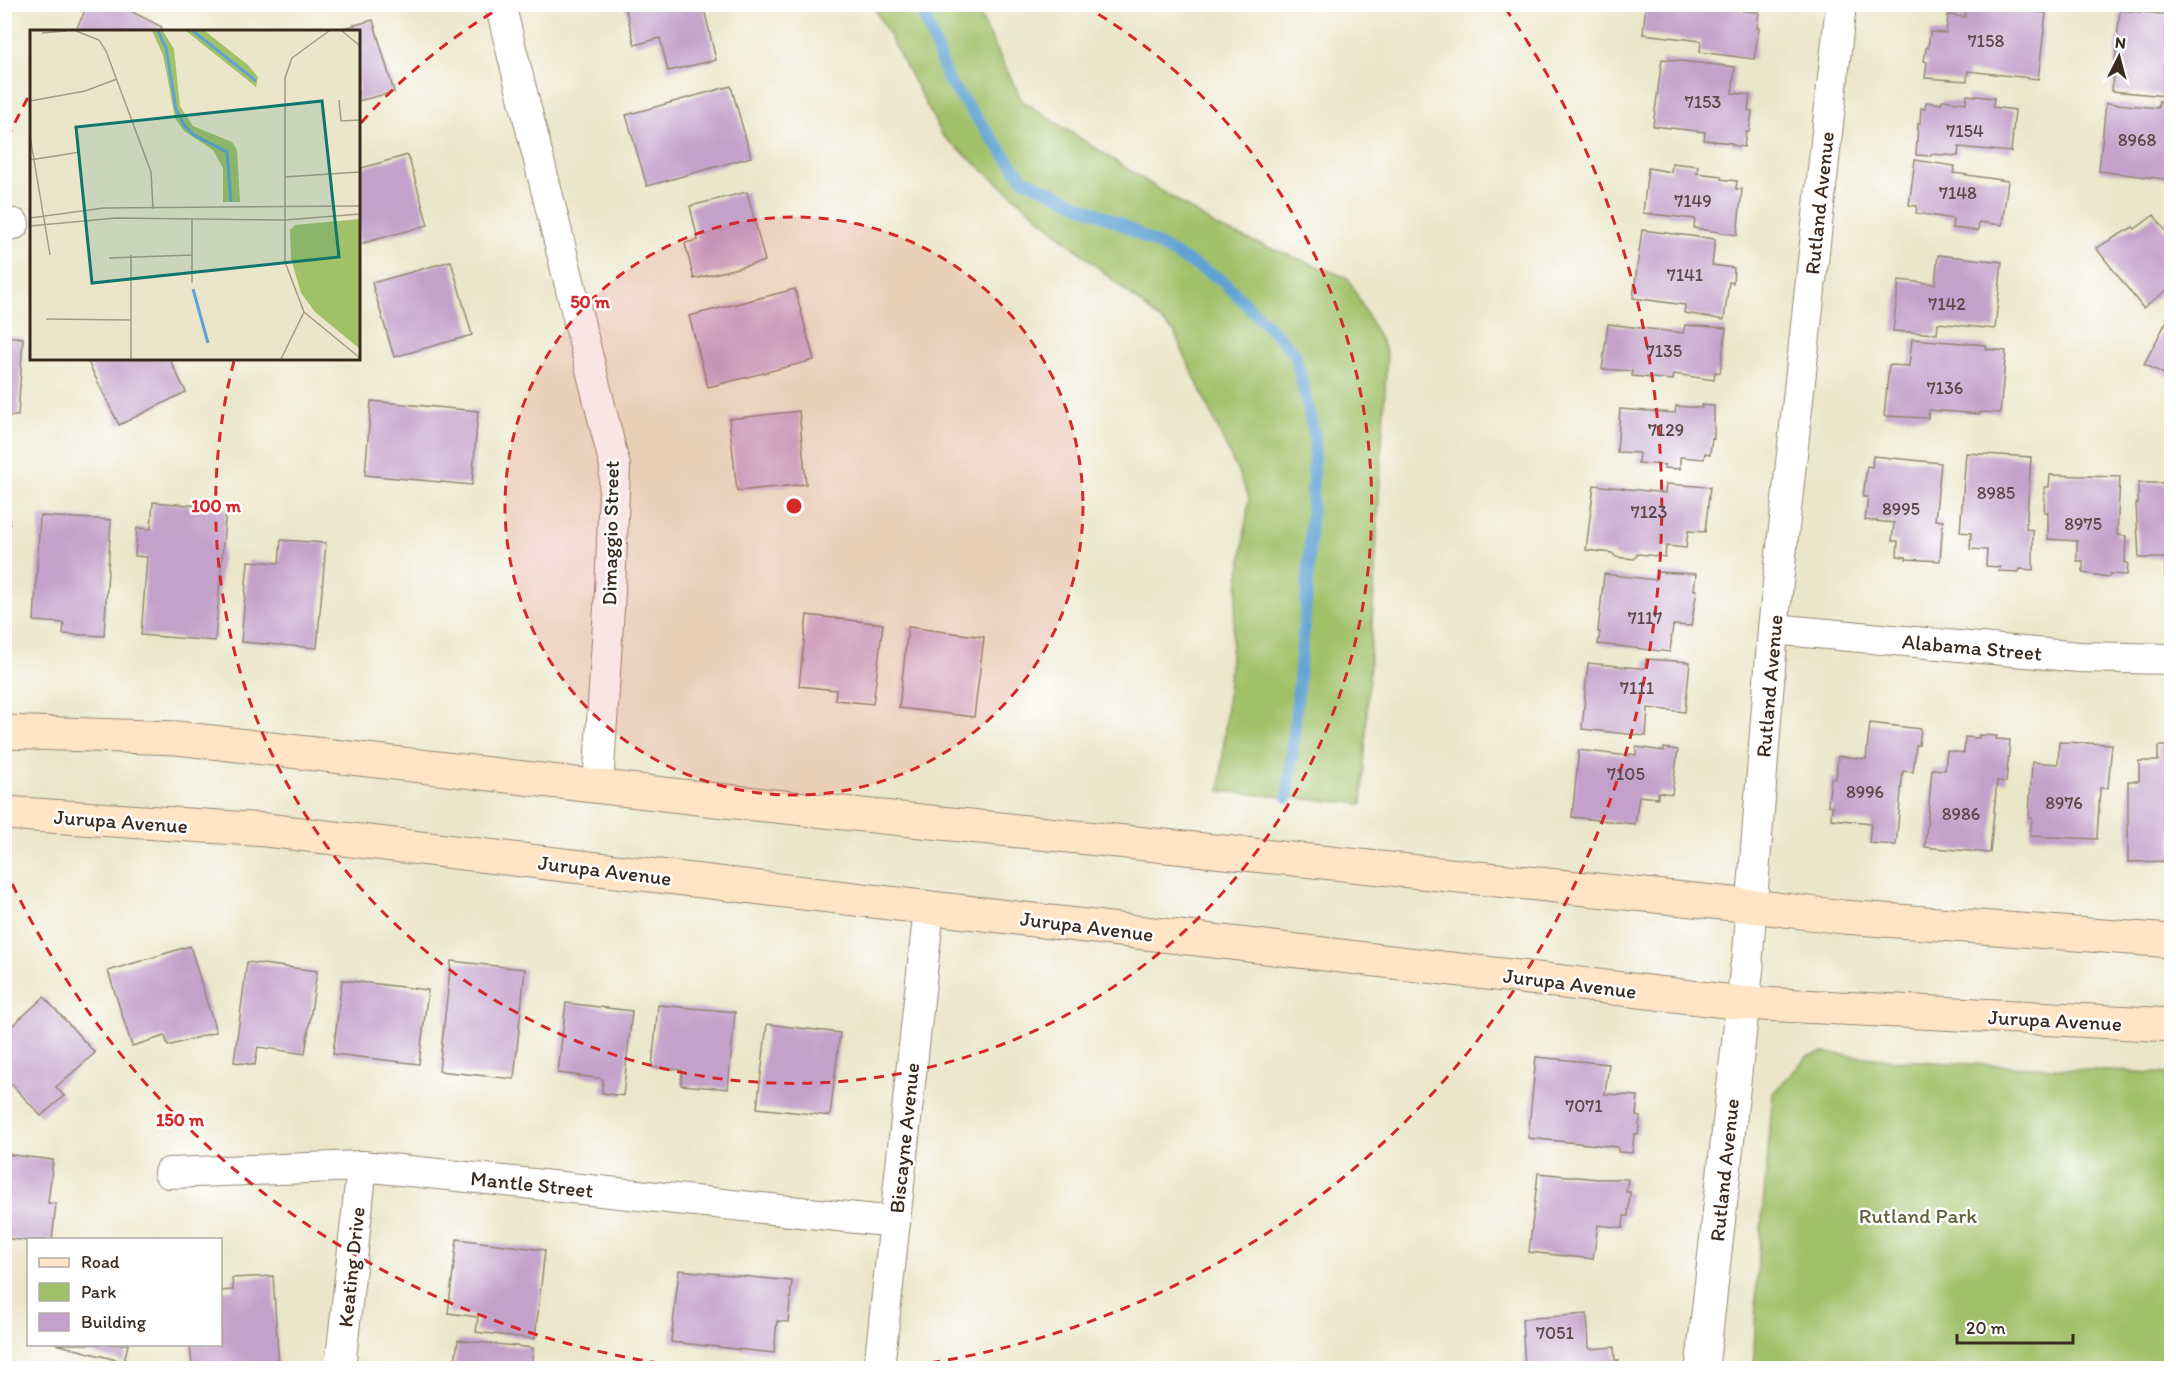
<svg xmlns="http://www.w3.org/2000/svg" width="2176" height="1373" viewBox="0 0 2176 1373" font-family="Itim,sans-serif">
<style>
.green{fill:#a1c169;stroke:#6e7644;stroke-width:1.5}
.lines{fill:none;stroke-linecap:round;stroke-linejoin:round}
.stream{stroke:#60a2d3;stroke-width:12}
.building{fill:#c3a1ca}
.minor-casing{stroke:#938874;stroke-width:32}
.tertiary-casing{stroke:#938874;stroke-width:35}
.secondary-casing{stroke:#938874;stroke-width:35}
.minor{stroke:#fff;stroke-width:30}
.tertiary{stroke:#fff;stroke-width:33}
.secondary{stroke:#ffe4c6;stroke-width:33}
.ring{fill:none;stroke:#d62828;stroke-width:3;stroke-dasharray:10 8}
.labels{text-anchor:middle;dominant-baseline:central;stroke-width:5;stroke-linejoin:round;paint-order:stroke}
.number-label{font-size:18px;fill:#5d4849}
.street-label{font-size:21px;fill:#3b2a1e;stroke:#fff}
.park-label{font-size:21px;fill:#5f5f38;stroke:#fff}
.inset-river{fill:none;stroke:#60a2d3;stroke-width:3}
.inset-road{fill:none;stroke:#a59b85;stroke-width:1.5}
.view{fill:#0f766e;fill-opacity:0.15;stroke:#0f766e;stroke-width:3}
.inset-edge{fill:none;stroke:#3b2a1e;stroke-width:3}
.centre{fill:#d62828;stroke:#fff;stroke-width:3}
.ring-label{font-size:18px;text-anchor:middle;font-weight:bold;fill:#d62828;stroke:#fff;stroke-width:5;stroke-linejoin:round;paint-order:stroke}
</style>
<rect width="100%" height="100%" fill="#fff"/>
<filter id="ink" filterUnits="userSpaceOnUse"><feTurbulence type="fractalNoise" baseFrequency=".0167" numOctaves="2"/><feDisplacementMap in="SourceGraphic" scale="12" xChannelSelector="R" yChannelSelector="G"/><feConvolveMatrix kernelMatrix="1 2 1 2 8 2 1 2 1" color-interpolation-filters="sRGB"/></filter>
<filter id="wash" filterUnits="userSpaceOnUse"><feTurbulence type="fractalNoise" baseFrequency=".008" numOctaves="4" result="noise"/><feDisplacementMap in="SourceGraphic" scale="24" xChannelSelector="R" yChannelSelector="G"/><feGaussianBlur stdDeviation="1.35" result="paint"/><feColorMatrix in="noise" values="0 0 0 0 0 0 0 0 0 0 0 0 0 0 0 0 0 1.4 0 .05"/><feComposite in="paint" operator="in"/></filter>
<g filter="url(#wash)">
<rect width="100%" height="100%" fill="#ebe6c9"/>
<g class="green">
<path d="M875,5h100l47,96 197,127 129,50 39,75 -25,451 -142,-13 13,-162 16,-132 -75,-165 -231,-196 -67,-125z"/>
<path d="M1823,1053l73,7 275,14v294h-416l-1,-16 3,-77 16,-182 35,-37z"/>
</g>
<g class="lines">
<path class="stream" d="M920,4l28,76 75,99 96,44 103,57 73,73 20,84 -7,145 -20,215"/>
</g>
<g id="blocks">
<g class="building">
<path d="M88,4h29l45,23 -2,5h-85z"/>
<path d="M634,4h69l13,56 -48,11 -8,-33 -25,7 -10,-38z"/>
<path d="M1646,4h97l-1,7 17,1 -2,16h2l-5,31 -54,-7 1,-11 -58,-7z"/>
<path d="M1966,5l80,8 -8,66 -70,-8 -1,10 -42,-3 2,-16 -3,-1 2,-13h2l2,-16 16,1 2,-18 17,2z"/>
<path d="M2120,10l52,5v83h-6v-2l-54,-5z"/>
<path d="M373,20l21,72 -36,9v-69l-25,-1z"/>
<path d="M1662,59l73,8 -3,26 18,2 -2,15 4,1 -3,21h-3l-2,15 -12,-2v-2l-28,-3 1,-8 -52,-6z"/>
<path d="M731,86l20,71 -104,29 -21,-71z"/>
<path d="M1967,95l27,3 -1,9 22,3 -4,42 -52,-5 -1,9 -27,-2v2l-15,-1 2,-32h2l1,-15 4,1 1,-7 15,2 1,-4 24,3z"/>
<path d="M2159,101l13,2v77l-73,-9 7,-68 52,5z"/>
<path d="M408,155l20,70 -68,19 -2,-7v-68z"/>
<path d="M1915,160l40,6 -2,7 55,8 -6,44 -23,-3 -1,9 -26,-3 1,-9 -37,-6 1,-7 -8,-1z"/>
<path d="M1672,163l26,3 -1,7 24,3v3l16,2 -1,8h6l-5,46 -43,-7 1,-9 -52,-6 5,-45 23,4z"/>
<path d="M747,192l18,69 -71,18 -9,-36 13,-3 -8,-34z"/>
<path d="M2154,215l16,22 2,-1v50l-29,22 -47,-60 37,-21 2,2z"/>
<path d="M1642,230l73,9 -3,26 22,3 -1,15 -4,-1 -5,38 -40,-7 1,-8 -52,-7z"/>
<path d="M1938,255l64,7 -7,67 -57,-6 -1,11 -44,-3 6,-51 36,4z"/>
<path d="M451,261l21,74 -78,22 -22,-74z"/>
<path d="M795,289l19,71 -106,27 -19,-71z"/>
<path d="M2172,311v67l-28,-14z"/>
<path d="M1608,324l75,9 2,-8 41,3 -6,45 -5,-1 -1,8 -40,-6 -1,6 -41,-4v-5l-30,-2z"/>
<path d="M4,336l19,2 -5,78h-14z"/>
<path d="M1912,339l74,6v4l20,2 -6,62 -20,-1v2l-51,-4 -1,8 -44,-2 5,-51 20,1z"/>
<path d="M86,358h83l17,34 -67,33z"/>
<path d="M371,401l107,10 -6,74 -107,-10z"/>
<path d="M1701,405l13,1v33l-2,-1 -2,16 -5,-1 -1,6 -24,-2v12l-16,-1 1,-3 -27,-2 1,-10 -22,-1 3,-43 55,4 1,-7 26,2z"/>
<path d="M799,411l7,73 -69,7 -8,-72z"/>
<path d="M1966,453l65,4 -5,72 7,1v40l-13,-1 -1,3 -20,-1 1,-4 -14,-1 1,-16 -17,-1 1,-16 -11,-1z"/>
<path d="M1873,456l68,7 -6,57 8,1 -3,40 -34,-2v-2l-9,-1 1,-15h-6l2,-18 -29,-3 3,-23h-5l4,-31 5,1z"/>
<path d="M2050,475l70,2 -3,58 9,1 -1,27h3l-1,12 -17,-1 -1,3 -26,-4v-12h-6v-20l-29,-2v-27h-4l1,-25h4z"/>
<path d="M2138,483h34v93h-7v-18h-26l-3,-54 2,-1z"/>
<path d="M1666,484l44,3 -5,45 -17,-1 -2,17 -20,-2 -1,11 -27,-3 -4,5 -18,-2 -4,-4 -26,-3 8,-65 71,8z"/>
<path d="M153,502l73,6 -11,133 -74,-6 6,-78 -12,-1 2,-28 14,1z"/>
<path d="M40,516l71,4 -7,116 -41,-2 1,-11 -30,-2z"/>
<path d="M4,521h6l-4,57h-2z"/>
<path d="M281,540l45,3 -9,105 -76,-6 7,-81 31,2z"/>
<path d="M1657,572l39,2 -2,16h3l-6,36 -18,-1 -3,27 -72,-8 2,-12h-2l6,-58 52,6z"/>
<path d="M807,615l76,9 -10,80 -38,-4 1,-10 -37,-4z"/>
<path d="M908,627l76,10 -10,80 -75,-9z"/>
<path d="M1646,659l44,3 -5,50 -37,-4 -2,28 -64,-7 6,-66 51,5h6z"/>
<path d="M1870,723l51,6 -2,16h-3l-3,27 -10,-1 -7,74 -27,-2 2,-20 -40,-4 1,-13 -4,-1 3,-27 5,1 2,-23 28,3z"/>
<path d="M1979,735l18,1 -1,3 14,1 -4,42 -9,-1 -7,72 -65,-6 7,-78 13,1 2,-19 17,2 1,-16 14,1z"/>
<path d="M2059,742l53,2 -4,44h-8l-3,51 -67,-3 2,-18h-3l3,-56 26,2z"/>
<path d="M2158,746h14v115l-44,1v-81h11v-20h19z"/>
<path d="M1636,747l28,4v-3l14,2 -6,44 -14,-2v6l-19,-2 -4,28 -63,-7 7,-67 50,6v-2l7,1z"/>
<path d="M190,946l26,86 -48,14 -3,-10 -33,10 -24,-75z"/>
<path d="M451,961l74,8 -11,110 -75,-8z"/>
<path d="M247,962l70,9 -12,83 -47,-7 -3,18 -21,-3z"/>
<path d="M342,980l86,10 -9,74 -86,-10z"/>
<path d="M44,997l51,56 -39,34 8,9 -23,20 -37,-40v-43z"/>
<path d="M566,1003l66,8 -9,85 -21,-3 1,-14 -45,-6z"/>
<path d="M658,1005l77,7 -7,77 -47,-4 1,-15 -30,-3z"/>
<path d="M767,1024l73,9 -10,83 -73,-8z"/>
<path d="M1536,1057l73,7 -4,30 33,2 -2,20 4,1 -2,17h-4l-2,19 -14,-1v-5l-90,-9z"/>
<path d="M4,1154l49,6 -5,43 8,1 -4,36h-24v1l-24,-3z"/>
<path d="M1538,1173l60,6h30l-2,13h4l-2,24h-4l-1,12 -25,-3 -5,34 -64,-7z"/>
<path d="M457,1239l88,11 -10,89 -59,-7 2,-15 -30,-4z"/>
<path d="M679,1270l113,11 -4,41 -11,-1 -3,32 -103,-11z"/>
<path d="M273,1276l6,92h-87l-2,-24h30v-53l13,-1 -1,-12z"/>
<path d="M1587,1314l2,35 25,-2 1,13h4v8h-94l-3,-49z"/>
<path d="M458,1340l75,8 -2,20h-77z"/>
<path d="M56,1344h72l-4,18z"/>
</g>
</g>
</g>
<g filter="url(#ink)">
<use href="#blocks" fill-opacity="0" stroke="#938874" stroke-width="1.5"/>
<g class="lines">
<g class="minor-casing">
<g id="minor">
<path d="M500,4l115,462 -5,125 -12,195"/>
<path d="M4,225l10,-1"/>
<path d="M1773,629l306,28 93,2"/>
<path d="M1747,966l26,-337 68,-625"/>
<path d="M169,1173l193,-7 533,56"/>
<path d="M340,1368l22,-202"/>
<path d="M879,1368l50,-460"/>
</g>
</g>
<g class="tertiary-casing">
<path id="tertiary" d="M1702,1368l45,-402"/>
</g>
<g class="secondary-casing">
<g id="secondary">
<path d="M4,732l173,6 539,62 1036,106 91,11 329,24"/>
<path d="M4,813l262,17 1476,173 430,22"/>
</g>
</g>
<use href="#minor" class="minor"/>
<use href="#tertiary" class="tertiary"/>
<use href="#secondary" class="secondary"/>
</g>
</g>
<circle cx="794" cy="506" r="289" fill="#d62828" fill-opacity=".12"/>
<g class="ring">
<circle cx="794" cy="506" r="289"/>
<path d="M361 123A578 578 0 0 1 505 5M1083 5A578 578 0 1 1 234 361"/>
<path d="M696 1368A868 868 0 0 1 7 873M7 139A868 868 0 0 1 31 92M1505 8A868 868 0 0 1 892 1368"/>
</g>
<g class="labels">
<g class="number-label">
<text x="1986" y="41">7158</text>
<text x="1703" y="102">7153</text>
<text x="1965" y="131">7154</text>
<text x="2137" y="140">8968</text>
<text x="1958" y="193">7148</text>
<text x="1693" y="201">7149</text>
<text x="1685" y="275">7141</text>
<text x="1947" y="304">7142</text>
<text x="1664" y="351">7135</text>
<text x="1945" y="388">7136</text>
<text x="1666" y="430">7129</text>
<text x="1996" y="493">8985</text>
<text x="1901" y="509">8995</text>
<text x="1649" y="512">7123</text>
<text x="2083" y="524">8975</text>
<text x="1645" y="618">7117</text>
<text x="1637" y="688">7111</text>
<text x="1626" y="774">7105</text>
<text x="1865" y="792">8996</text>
<text x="2064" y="803">8976</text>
<text x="1961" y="814">8986</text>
<text x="1584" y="1106">7071</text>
<text x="1555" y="1333">7051</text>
</g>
<g class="street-label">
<text transform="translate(1819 203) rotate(-84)">Rutland Avenue</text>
<text transform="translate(610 533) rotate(-89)">Dimaggio Street</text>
<text transform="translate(1972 647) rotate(5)">Alabama Street</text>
<text transform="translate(1769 686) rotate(-85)">Rutland Avenue</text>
<text transform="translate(121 821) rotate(4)">Jurupa Avenue</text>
<text transform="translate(605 870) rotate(7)">Jurupa Avenue</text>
<text transform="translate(1087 926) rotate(7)">Jurupa Avenue</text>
<text transform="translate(1570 983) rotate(7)">Jurupa Avenue</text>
<text transform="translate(2055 1020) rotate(3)">Jurupa Avenue</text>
<text transform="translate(904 1138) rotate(-84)">Biscayne Avenue</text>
<text transform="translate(1724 1170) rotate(-84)">Rutland Avenue</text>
<text transform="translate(532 1184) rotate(6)">Mantle Street</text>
<text transform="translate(351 1267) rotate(-84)">Keating Drive</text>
</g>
<g class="park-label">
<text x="1918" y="1215">Rutland Park</text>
</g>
</g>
<g transform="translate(30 30)">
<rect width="330" height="330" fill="#ebe6c9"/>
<path d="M122,1h11l11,18 6,57 13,20 39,16 5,8 3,52h-17v-34l-10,-18 -29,-19 -9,-13 -12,-63zM156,1h19l43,34 10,12 -2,10zM330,189v130l-45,-37 -14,-19 -10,-34 -1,-29 5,-5z" fill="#a1c169"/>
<path class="inset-river" d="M128,1l8,17 10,61 8,16 10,10 33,17 4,50M163,1l63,50M163,259l15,54"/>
<path class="inset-road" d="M46,1l23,9 7,11 45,121 2,37M299,1l-37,27 -7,20v184l19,50 56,46M312,1l18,15M12,3l24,-2M309,70l2,21 19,-1M0,71l55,-10 32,-12M0,106l20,119M0,130l50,-8M254,147l76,-5M0,188l74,-10 256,-2M0,196l86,-8 169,2 75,-6M101,225v104M79,228l83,-3M162,253v-64M16,289l84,1M251,329l23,-47"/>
<path class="view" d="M292,71l17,156 -247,26 -16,-156z"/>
<rect width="330" height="330" class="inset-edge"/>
</g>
<circle cx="794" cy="506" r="9" class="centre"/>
<g class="ring-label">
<text x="590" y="308">50 m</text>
<text x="216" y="512">100 m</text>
<text x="180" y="1126">150 m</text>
</g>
<rect width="2176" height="1373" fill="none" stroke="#fff" stroke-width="24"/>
<rect x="27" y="1238" width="195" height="108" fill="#ffffff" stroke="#b1aaa5" stroke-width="1.5"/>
<rect x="39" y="1258" width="30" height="9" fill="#ffe4c6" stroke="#b1aaa5" stroke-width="1.5"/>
<text x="81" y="1268" font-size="18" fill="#3b2a1e">Road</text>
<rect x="39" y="1283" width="30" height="18" fill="#a1c169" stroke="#b1aaa5" stroke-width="1.5"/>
<text x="81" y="1298" font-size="18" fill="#3b2a1e">Park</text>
<rect x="39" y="1313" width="30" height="18" fill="#c3a1ca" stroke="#b1aaa5" stroke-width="1.5"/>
<text x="81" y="1328" font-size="18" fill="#3b2a1e">Building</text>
<g transform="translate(2119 57) rotate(6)" stroke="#ffffff" stroke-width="4.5" paint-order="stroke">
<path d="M0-4.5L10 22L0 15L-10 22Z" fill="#3b2a1e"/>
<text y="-9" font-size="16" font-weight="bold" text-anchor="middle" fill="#3b2a1e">N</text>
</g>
<path d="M1957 1334v9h116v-9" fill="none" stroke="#3b2a1e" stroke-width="3"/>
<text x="1966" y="1334" font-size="18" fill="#3b2a1e" stroke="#ffffff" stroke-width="4.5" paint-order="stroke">20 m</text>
</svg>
